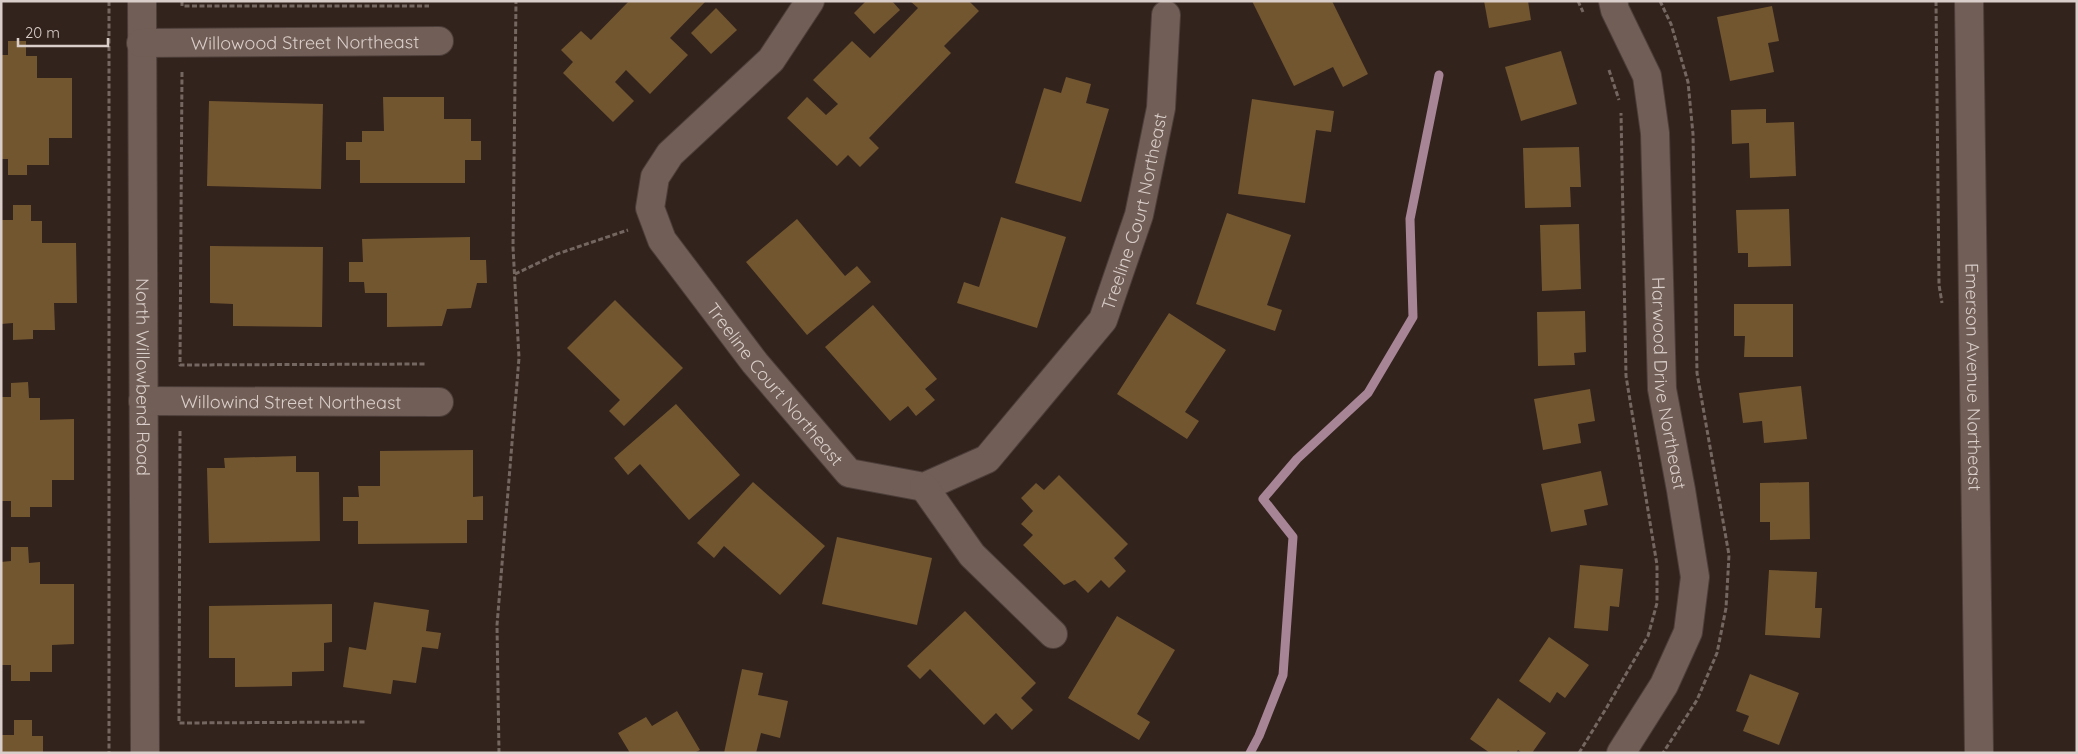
<svg xmlns="http://www.w3.org/2000/svg" width="2078" height="754" viewBox="0 0 2078 754" font-family="Quicksand,sans-serif">
<style>
.lines{fill:none;stroke-linecap:round;stroke-linejoin:round}
.stream{stroke:#a78596;stroke-width:9}
.building{fill:#725630}
.minor-casing{stroke:#4c3e3a;stroke-width:30}
.path{stroke:#746660;stroke-width:3;stroke-dasharray:5 2.5;stroke-linecap:butt}
.minor{stroke:#715e56;stroke-width:28}
.labels{text-anchor:middle;dominant-baseline:central;stroke-width:4.5;stroke-linejoin:round;paint-order:stroke}
.street-label{font-size:18px;fill:#d9ceca;stroke:#33231d}
</style>
<rect width="100%" height="100%" fill="#33231d"/>
<g class="lines">
<path class="stream" d="M1250,753l9,-17 24,-61 10,-138 -30,-38 34,-40 71,-66 45,-76 -3,-98 29,-144"/>
</g>
<g class="building">
<path d="M629,1h77l-36,37 18,17 -38,39 -24,-24 -11,12 19,19 -21,21 -50,-49 10,-11 -12,-12 20,-19 10,9z"/>
<path d="M866,1h26l8,9 -26,24 -20,-21z"/>
<path d="M910,1h59l10,10 -35,35 7,7 -82,85 10,10 -19,19 -12,-12 -11,11 -50,-48 20,-21 19,18 12,-11 -25,-24 39,-39 18,17 48,-50z"/>
<path d="M1252,1h80l36,73 -25,13 -10,-20 -39,19z"/>
<path d="M1484,1h44l3,19 -42,8z"/>
<path d="M1772,6l7,35 -11,2 6,29 -44,9 -13,-64z"/>
<path d="M716,8l21,22 -26,24 -20,-21z"/>
<path d="M8,41h18v15h11v22h35v60h-23v27h-22v10h-19v-16h-7v-104h7z"/>
<path d="M1561,51l16,53 -56,17 -16,-54z"/>
<path d="M1066,77l25,7 -5,19 23,6 -28,93 -66,-19 29,-95 17,5z"/>
<path d="M383,97h61v22h27v22h10v19h-16v23h-105v-23h-14v-18h16v-11h22z"/>
<path d="M1252,99l82,12 -3,21 -15,-2 -11,73 -67,-9z"/>
<path d="M209,101l114,3 -2,85 -114,-3z"/>
<path d="M1766,109v14l28,-1 2,54 -46,2 -1,-35 -17,1 -1,-34z"/>
<path d="M1579,147l2,40h-11l1,20 -46,1 -2,-60z"/>
<path d="M13,205h18v16h11v22h34l1,60h-23l1,27h-22v9l-20,1v-17l-12,1v-104h12z"/>
<path d="M1789,209l2,57 -43,1v-14h-10l-2,-43z"/>
<path d="M1227,213l64,22 -24,70 15,5 -7,21 -79,-27z"/>
<path d="M1001,217l65,20 -29,91 -80,-25 7,-21 15,5z"/>
<path d="M797,219l48,57 12,-10 14,16 -64,53 -61,-73z"/>
<path d="M1579,224l2,65 -39,2 -2,-66z"/>
<path d="M470,237v23h16l1,23h-10l-6,25 -24,1 -5,17 -55,1v-34h-22l-1,-11h-15v-20h14l-1,-23z"/>
<path d="M210,246l113,1 -1,80 -89,-1v-22l-23,-1z"/>
<path d="M615,300l68,68 -59,58 -15,-15 11,-11 -53,-52z"/>
<path d="M1734,304h59v53h-49l1,-21h-11z"/>
<path d="M873,305l64,74 -12,10 10,11 -19,16 -8,-10 -18,15 -65,-74z"/>
<path d="M1585,311l1,41 -12,1 1,12 -37,1 -1,-54z"/>
<path d="M1169,313l57,37 -41,62 14,9 -12,18 -70,-45z"/>
<path d="M28,382l1,16h11v22l34,-1v61h-22v27h-22v10h-19v-16h-10v-104h10v-14z"/>
<path d="M1801,386l6,53 -43,4 -2,-22 -19,2 -4,-30z"/>
<path d="M1590,389l5,32 -17,3 3,19 -38,7 -9,-51z"/>
<path d="M676,404l64,71 -51,45 -49,-56 -12,11 -14,-17z"/>
<path d="M473,450v47l10,-1v24h-16v23l-109,1v-23h-15v-24h16l-1,-11h22v-35z"/>
<path d="M296,456v16h23l1,69 -111,2 -2,-75h18l-1,-10z"/>
<path d="M1601,471l7,34 -24,5 3,15 -36,7 -10,-48z"/>
<path d="M1059,475l69,69 -14,14 12,13 -17,17 -8,-8 -13,13 -13,-13 -11,5 -41,-40 10,-10 -12,-11 12,-13 -12,-13 15,-15 8,7z"/>
<path d="M753,482l72,64 -45,49 -56,-49 -10,12 -17,-15z"/>
<path d="M1809,482l1,57 -40,1v-18h-10v-39z"/>
<path d="M837,537l95,21 -15,67 -95,-21z"/>
<path d="M11,547h17l1,16 11,-1v22h34v60l-22,1v27h-22v9h-19v-16h-10v-103l10,-1z"/>
<path d="M1580,565l43,4 -4,38 -9,-1 -2,25 -34,-3z"/>
<path d="M1769,570l48,2 -2,36h7l-2,30 -55,-3z"/>
<path d="M374,602l55,8 -3,21 15,2 -3,16 -16,-2 -6,36 -23,-3 -2,14 -48,-7 6,-40 17,3z"/>
<path d="M332,604v38l-8,1v28l-32,1v14l-57,1v-29h-26v-52z"/>
<path d="M965,611l71,72 -15,15 12,12 -21,20 -16,-17 -12,12 -54,-56 -10,10 -13,-13z"/>
<path d="M1117,616l58,34 -38,64 13,8 -11,18 -71,-42z"/>
<path d="M1549,637l40,28 -24,33 -8,-6 -7,11 -31,-22z"/>
<path d="M742,669l21,4 -5,22 30,6 -8,37 -19,-5 -5,20h-32z"/>
<path d="M1750,674l49,19 -20,52 -36,-14 6,-15 -13,-5z"/>
<path d="M1498,698l48,35 -14,20h-10l-4,-3 -2,3h-26l-20,-14z"/>
<path d="M677,711l23,39 -6,3h-64l-12,-20 28,-16 6,9z"/>
<path d="M14,720h18v16h11v17h-42v-18h13z"/>
</g>
<g class="lines">
<g class="minor-casing">
<g id="minor">
<path id="s1" d="M142,1l3,752"/>
<path id="s2" d="M810,1l-39,59 -101,94 -15,23 -5,31 12,32 93,123 94,110 75,14 63,-28 116,-139 36,-105 22,-107 5,-93"/>
<path id="s3" d="M1613,1l2,9 32,66 8,57 7,256 19,101 14,87 -7,55 -24,53 -43,68"/>
<path id="s4" d="M1969,1l10,752"/>
<path id="s5" d="M141,43l298,-2"/>
<path id="s6" d="M143,401l296,1"/>
<path d="M924,487l48,68 81,79"/>
</g>
</g>
<g class="path">
<path d="M109,1v752"/>
<path d="M182,1v5h247"/>
<path d="M1578,1l5,11"/>
<path d="M1660,1l11,23 17,58 5,52 4,239 32,182 -3,53 -9,45 -20,47 -34,53"/>
<path d="M1936,1l3,284 3,18"/>
<path d="M1609,70l10,30"/>
<path d="M182,72l-2,293 247,-1"/>
<path d="M515,274l42,-20 71,-24"/>
<path d="M180,431l-1,292 187,-1"/>
<path d="M499,753l-2,-128 22,-267 -6,-111 3,-246"/>
<path d="M1579,753l28,-46 41,-71 9,-33v-38l-31,-189 -5,-263"/>
</g>
<use href="#minor" class="minor"/>
</g>
<g class="labels">
<g class="street-label">
<text stroke="none"><textPath href="#s5" startOffset="164">Willowood Street Northeast</textPath></text>
<text stroke="none"><textPath href="#s2" startOffset="1040">Treeline Court Northeast</textPath></text>
<text stroke="none"><textPath href="#s1" startOffset="376">North Willowbend Road</textPath></text>
<text stroke="none"><textPath href="#s4" startOffset="376">Emerson Avenue Northeast</textPath></text>
<text stroke="none"><textPath href="#s2" startOffset="485">Treeline Court Northeast</textPath></text>
<text stroke="none"><textPath href="#s3" startOffset="391">Harwood Drive Northeast</textPath></text>
<text stroke="none"><textPath href="#s6" startOffset="148">Willowind Street Northeast</textPath></text>
</g>
</g>
<rect width="2078" height="754" fill="none" stroke="#d9ceca" stroke-width="5"/>
<path d="M18 38v8h90v-8" fill="none" stroke="#d9ceca" stroke-width="2.5"/>
<text x="25" y="38" font-size="15" fill="#d9ceca" stroke="#33231d" stroke-width="4" paint-order="stroke">20 m</text>
</svg>
